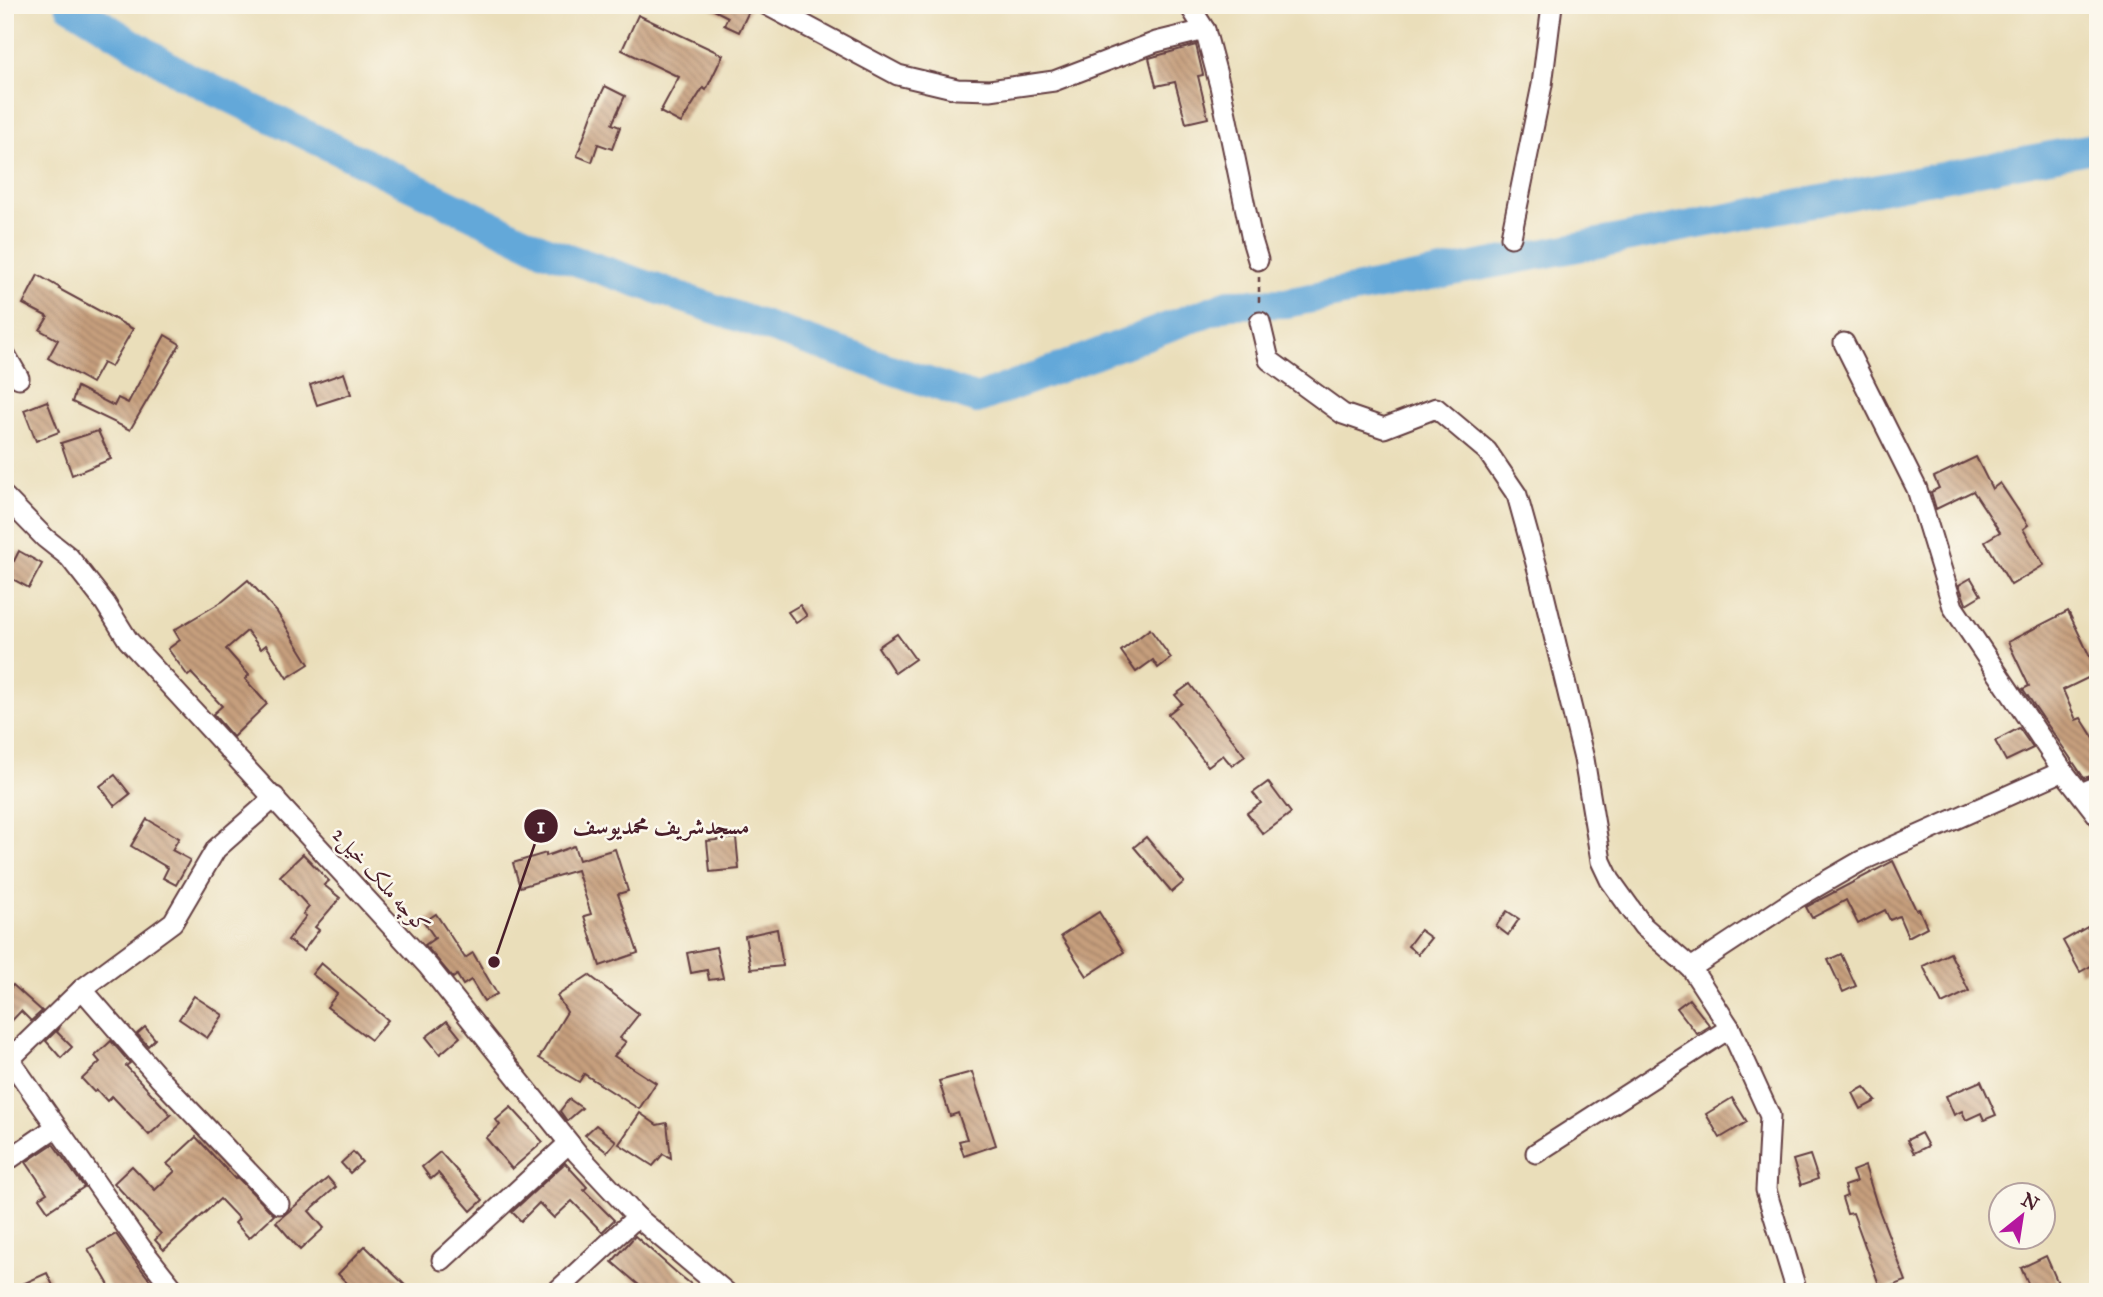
<svg xmlns="http://www.w3.org/2000/svg" width="2103" height="1297" viewBox="0 0 2103 1297" font-family="'IM FELL Great Primer',Amiri,serif">
<style>
.lines{fill:none;stroke-linecap:round;stroke-linejoin:round}
.river{stroke:#63a8d9;stroke-width:30}
.building{fill:url(#building-back-hatch)}
.minor-casing{stroke:#623c40;stroke-width:23}
.path{stroke:#623c40;stroke-width:2.5;stroke-dasharray:5 5;stroke-linecap:butt}
.minor{stroke:#fff;stroke-width:19}
.labels{text-anchor:middle;dominant-baseline:central;stroke-width:5;stroke-linejoin:round;paint-order:stroke}
.street-label{font-size:21px;fill:#4a1f2b;stroke:#fbf7ec}
.leader{fill:none;stroke:#4a1f2b;stroke-width:2.5}
.callout-dot{fill:#4a1f2b;stroke:#fbf7ec;stroke-width:2.5}
.mark-label{font-size:21px;text-anchor:middle;font-weight:bold;fill:#fff}
.callout-label{font-size:23px;text-anchor:middle;font-weight:bold;fill:#4a1f2b;stroke:#fbf7ec;stroke-width:5;stroke-linejoin:round;paint-order:stroke}
</style>
<defs>
<pattern id="building-back-hatch" width="6" height="6" patternUnits="userSpaceOnUse" patternTransform="scale(1.75)"><rect width="6" height="6" fill="#c69f7d"/><path d="M-1 5l2 2M0 0l6 6M5-1l2 2" fill="none" stroke="#a38167"/></pattern>
</defs>
<rect width="100%" height="100%" fill="#fbf7ec"/>
<filter id="ink" filterUnits="userSpaceOnUse"><feTurbulence type="fractalNoise" baseFrequency=".0143" numOctaves="2"/><feDisplacementMap in="SourceGraphic" scale="14" xChannelSelector="R" yChannelSelector="G"/><feConvolveMatrix kernelMatrix="1 2 1 2 8 2 1 2 1" color-interpolation-filters="sRGB"/></filter>
<filter id="wash" filterUnits="userSpaceOnUse"><feTurbulence type="fractalNoise" baseFrequency=".00686" numOctaves="4" result="noise"/><feDisplacementMap in="SourceGraphic" scale="28" xChannelSelector="R" yChannelSelector="G"/><feGaussianBlur stdDeviation="1.57" result="paint"/><feColorMatrix in="noise" values="0 0 0 0 0 0 0 0 0 0 0 0 0 0 0 0 0 1.4 0 .05"/><feComposite in="paint" operator="in"/></filter>
<g filter="url(#wash)">
<rect width="100%" height="100%" fill="#eadeba"/>
<g class="lines">
<path class="river" d="M70,5l113,70 361,175 433,149 252,-95 57,-1 812,-156"/>
</g>
<g id="blocks">
<g class="building">
<path d="M704,5h48l-13,27 -15,-7 4,-8z"/>
<path d="M638,15l85,40 -17,35 -3,-2 -22,35 -21,-11 19,-35 -57,-27z"/>
<path d="M1196,45l7,30 -5,1 10,42 -22,5 -11,-41 -19,4 -7,-28z"/>
<path d="M605,86l20,10 -13,28 8,3 -8,22 -14,-5 -6,18 -15,-6 16,-44z"/>
<path d="M38,275l22,13 -1,1 74,40 -22,38 -8,-4 -11,20 -44,-25 10,-18 -18,-10 8,-13 -25,-13z"/>
<path d="M165,335l15,9 -50,86 -58,-28 5,-15 37,19 4,-8 10,5z"/>
<path d="M344,373l7,21 -34,11 -7,-20z"/>
<path d="M47,401l12,31 -23,9 -12,-31z"/>
<path d="M98,431l13,28 -39,16 -11,-32z"/>
<path d="M1976,457l16,32 8,-6 28,42 -5,4 21,36 -33,20 -26,-44 15,-9 -27,-41 -37,18 -5,-17 8,-4 -5,-11z"/>
<path d="M19,551l23,13 -13,24 -24,-13v-17l9,3z"/>
<path d="M1971,578l10,17 -15,9 -7,-19z"/>
<path d="M248,580l29,32 32,52 -22,14 -21,-33 -5,4 -14,-18 -21,18 23,26 -4,4 22,25 -34,33 -20,-23 9,-8 -31,-33 -3,3 -20,-27 12,-9 -6,-10 49,-29z"/>
<path d="M800,605l7,11 -11,7 -8,-11z"/>
<path d="M2068,611l23,48 7,-3v17l-35,17 13,30 5,-2 17,27v29l-14,4 -61,-89 6,-3 -21,-44z"/>
<path d="M1150,629l21,29 -13,10 -5,-8 -17,12 -15,-21z"/>
<path d="M897,634l18,25 -20,14 -17,-26z"/>
<path d="M1190,684l55,72 -13,10 -9,-11 -15,11 -40,-52 14,-11 -7,-8z"/>
<path d="M2019,728l14,20 -27,13 -11,-20z"/>
<path d="M115,775l15,19 -15,12 -15,-20z"/>
<path d="M1268,782l23,31 -28,21 -16,-21 14,-10 -8,-10z"/>
<path d="M147,819l32,19 -7,12 18,10 -14,25 -13,-7 5,-10 -37,-22z"/>
<path d="M1146,837l38,45 -12,10 -38,-45z"/>
<path d="M736,838l3,31 -29,3 -3,-31z"/>
<path d="M574,846l5,14 36,-11 13,42 -10,3 20,59 -38,13 -16,-50 7,-2 -14,-44 -57,17 -7,-24 33,-10v3z"/>
<path d="M303,854l26,27 -5,4 16,13 -25,29 4,3 -16,21 -15,-11 18,-24 -3,-2 6,-7 -29,-31z"/>
<path d="M1893,861l23,49 3,-1 8,18 -19,10 -9,-21 -9,4 -5,-10 -27,14 -12,-24 -34,18 -6,-11z"/>
<path d="M1507,911l12,8 -11,16 -12,-9z"/>
<path d="M1099,912l25,40 -37,24 -26,-40z"/>
<path d="M436,914l29,44 8,-5 24,41 -13,7 -13,-21 -8,5 -6,-10 -4,3 -28,-33 10,-7 -11,-16z"/>
<path d="M2098,921v41l-18,10 -17,-31z"/>
<path d="M777,929l6,37 -32,3 -6,-33z"/>
<path d="M1420,930l11,8 -13,16 -10,-8z"/>
<path d="M716,947l7,31 -14,2 -2,-10 -16,3 -4,-20z"/>
<path d="M1950,953l19,38 -27,13 -19,-38z"/>
<path d="M1841,954l15,32 -13,6 -15,-32z"/>
<path d="M321,963l67,57 -17,20 -44,-33 10,-13 -25,-20z"/>
<path d="M589,975l50,39 -19,24 6,4 -12,14 42,27 -17,26 -55,-35 -5,8 -40,-24 28,-46 -10,-16z"/>
<path d="M13,985l29,26 -11,10 -10,-10 -16,17v-35z"/>
<path d="M194,996l29,19 -16,23 -28,-19z"/>
<path d="M1689,999l21,27 -13,8 -20,-26z"/>
<path d="M447,1021l13,16 -20,17 -14,-17z"/>
<path d="M60,1027l-3,5 15,15 -11,11 -15,-17z"/>
<path d="M145,1027l10,12 -7,7 -11,-12z"/>
<path d="M111,1041l19,22 -4,3 45,49 -22,20 -37,-39 -5,5 -10,-11 -3,2 -12,-13 18,-17 -5,-6z"/>
<path d="M972,1072l24,73 -32,11 -5,-15 8,-2 -9,-26 -8,3 -11,-35z"/>
<path d="M1981,1081l15,34 -12,5 -3,-7 -15,7 -4,-9 -8,4 -8,-19z"/>
<path d="M1864,1087l12,14 -15,8 -8,-16z"/>
<path d="M1732,1098l15,24 -27,16 -14,-24z"/>
<path d="M569,1099l13,9 -15,13 -7,-10z"/>
<path d="M511,1107l32,35 -31,27 -26,-31 14,-13 -4,-5z"/>
<path d="M640,1113l17,12 10,-2 4,35 -8,-4 -10,12 -34,-22z"/>
<path d="M596,1125l20,16 -9,11 -22,-17z"/>
<path d="M1921,1133l7,13 -14,7 -7,-13z"/>
<path d="M196,1137l39,42 2,-2 37,38 -25,23 -14,-15 4,-4 -19,-20 -56,51 -9,-10 6,-6 -47,-51 18,-17 23,24 20,-19 -8,-7z"/>
<path d="M53,1144l31,43 -36,24 -9,-13 8,-5 -21,-31z"/>
<path d="M353,1152l9,10 -12,11 -9,-10z"/>
<path d="M440,1152l43,48 -12,11 -33,-38 -7,6 -9,-12z"/>
<path d="M1810,1155l8,24 -17,6 -8,-25z"/>
<path d="M565,1163l22,24 -3,3 30,30 -12,12 -30,-31 -18,17 -15,-15 -18,18 -9,-9z"/>
<path d="M1865,1166l12,39 29,76 -25,9 -28,-77 -6,1 -5,-16 5,-2 -3,-10 12,-4 -4,-11z"/>
<path d="M328,1178l8,9 -27,24 15,17 -24,22 -24,-28z"/>
<path d="M116,1234l16,23 27,35h-46l-25,-43z"/>
<path d="M635,1236l42,37 24,19h-54l-35,-30z"/>
<path d="M365,1246l47,46h-56l-18,-18z"/>
<path d="M2046,1256l16,36h-30l-11,-24z"/>
<path d="M47,1273l9,19h-51z"/>
</g>
</g>
</g>
<g filter="url(#ink)">
<use href="#blocks" fill-opacity="0" stroke="#623c40" stroke-width="2"/>
<g class="lines">
<g class="minor-casing">
<g id="minor">
<path d="M767,5l131,70 59,14 33,1 64,-9 102,-39 49,-12"/>
<path d="M1189,5l16,25 15,56 32,154 6,20"/>
<path d="M1511,237l31,-152 10,-80"/>
<path d="M1260,322l9,38 74,54 41,14 52,-20 51,43 30,44 22,79 45,185 17,102 9,19 33,46 48,42 39,60 40,88 -4,74 31,102"/>
<path d="M1844,343l73,146 36,118 110,164 35,45"/>
<path d="M5,354l14,24"/>
<path d="M5,497l40,41 24,19 36,46 23,37 300,326 150,188 59,63 89,75"/>
<path d="M2081,793l17,-7"/>
<path d="M1691,968l106,-70 64,-37 202,-90"/>
<path d="M82,989l78,90 119,125"/>
<path d="M5,1053l137,196 34,43"/>
<path d="M10,1059l72,-70 91,-67 43,-73 59,-52"/>
<path d="M1536,1153l194,-125"/>
<path d="M5,1162l51,-35"/>
<path d="M442,1260l127,-117"/>
<path d="M556,1292l81,-75"/>
</g>
</g>
<path class="path" d="M1259,277v29"/>
<use href="#minor" class="minor"/>
</g>
</g>
<g class="labels">
<g class="street-label">
<text transform="translate(381 880) rotate(48)">کوچه ملک خیل2</text>
</g>
</g>
<path class="leader" d="M494 962L541 826"/>
<g class="callout-dot">
<circle cx="494" cy="962" r="7"/>
<circle cx="541" cy="826" r="18"/>
</g>
<g class="mark-label">
<text x="541" y="833">1</text>
</g>
<g class="callout-label">
<text x="661" y="834">مسجدشریف محمدیوسف</text>
</g>
<rect width="2103" height="1297" fill="none" stroke="#fbf7ec" stroke-width="28"/>
<g transform="translate(2022 1216) rotate(30)"><circle r="33" fill="#fbf7ec" stroke="#b4a19f" stroke-width="2"/>
<path d="M0-5L12 26L0 18L-12 26Z" fill="#b5179e"/>
<text y="-10" font-size="19" font-weight="bold" text-anchor="middle" fill="#4a1f2b">N</text>
</g>
</svg>
